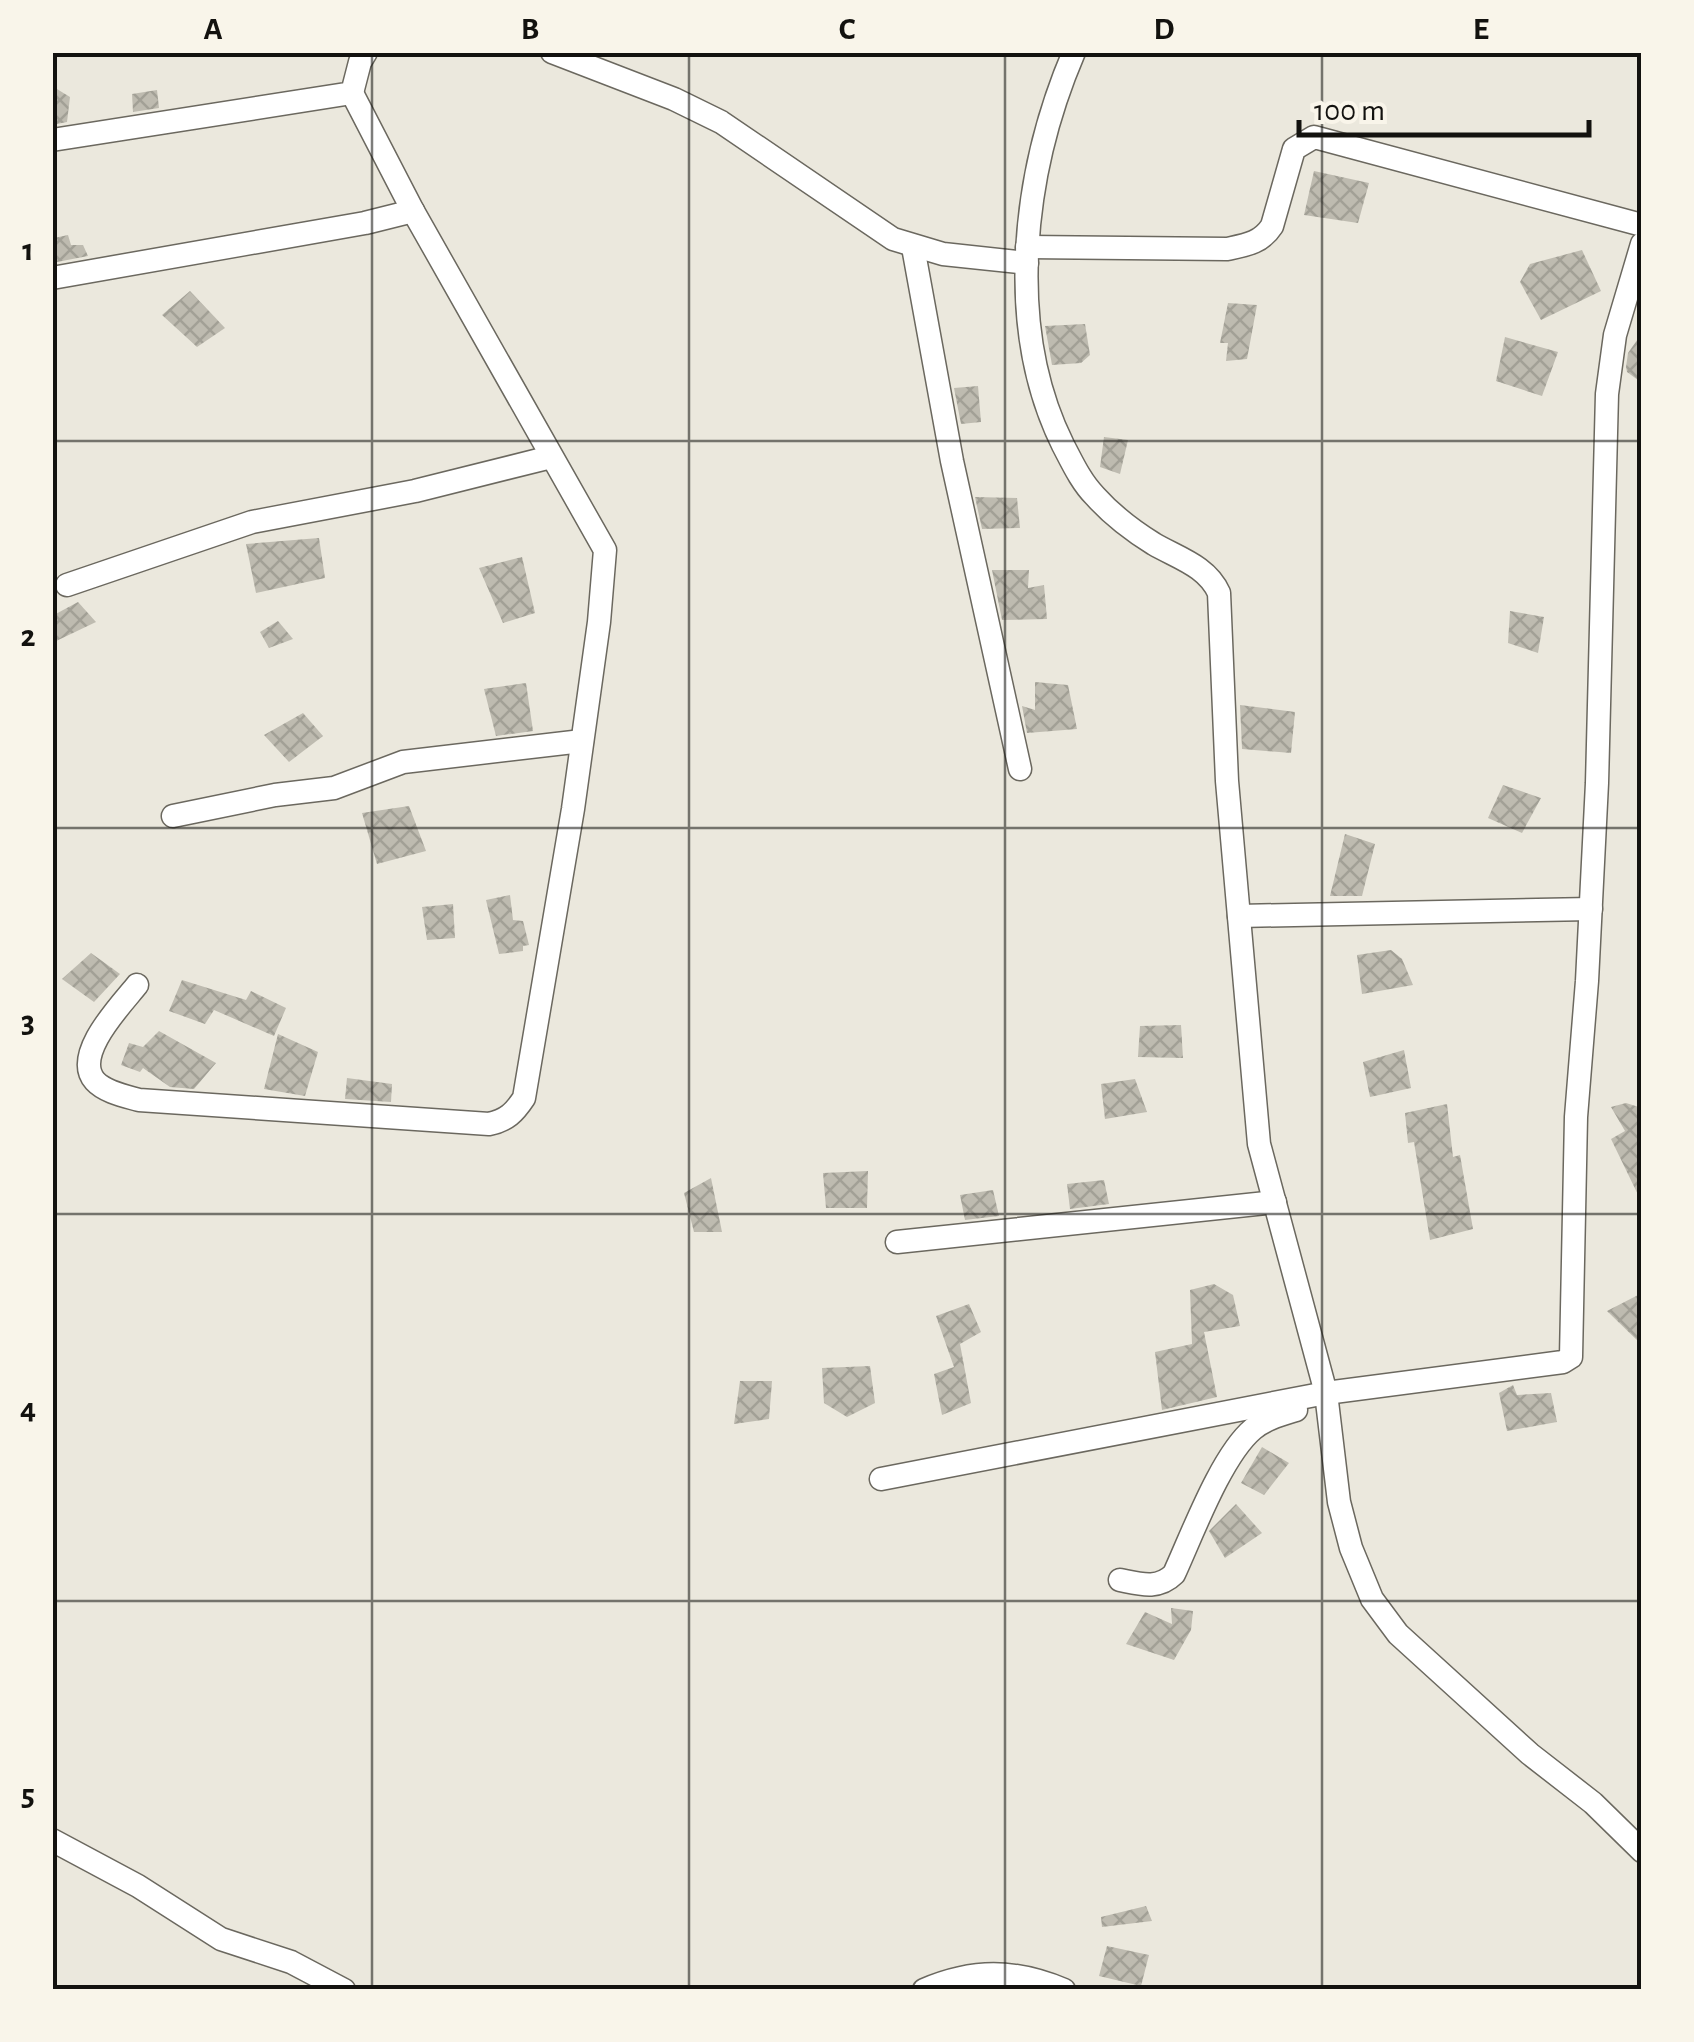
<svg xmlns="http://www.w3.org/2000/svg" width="1694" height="2042" viewBox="0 0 1694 2042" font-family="'Alegreya Sans',sans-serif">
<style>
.building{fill:url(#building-cross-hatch)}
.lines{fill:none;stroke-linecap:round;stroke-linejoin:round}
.minor-casing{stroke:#6b685f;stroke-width:25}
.minor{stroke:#fff;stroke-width:22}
.grid{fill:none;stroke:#13120f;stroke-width:2.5;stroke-opacity:0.55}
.neatline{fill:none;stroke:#13120f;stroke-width:4}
.grid-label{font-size:32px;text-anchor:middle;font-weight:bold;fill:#13120f}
</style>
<defs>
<pattern id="building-cross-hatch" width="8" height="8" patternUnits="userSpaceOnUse" patternTransform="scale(2.5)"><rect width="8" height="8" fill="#bebbb0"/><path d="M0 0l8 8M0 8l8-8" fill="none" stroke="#a2a096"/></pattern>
</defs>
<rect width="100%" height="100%" fill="#ebe8dd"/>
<g class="building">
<path d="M52,86l18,11 -3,25 -15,3z"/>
<path d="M157,90l2,18 -26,4 -1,-18z"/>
<path d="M1314,171l55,12 -11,40 -54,-8z"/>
<path d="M68,235l3,10h12l5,11 -31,6 -3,-24z"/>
<path d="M1582,250l19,41 -60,29 -21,-38 10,-18z"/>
<path d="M190,291l35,37 -28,19 -35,-32z"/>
<path d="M1228,303l29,2 -10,54 -21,2 2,-18h-8z"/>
<path d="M1085,324l5,31 -9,8 -29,2 -7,-39z"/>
<path d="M1642,333v50l-15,-11 -1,-5 2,-14z"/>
<path d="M1505,337l53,15 -16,44 -46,-15z"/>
<path d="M978,386l3,36 -20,2 -7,-36z"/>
<path d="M1104,437l24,3 -8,34 -20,-7z"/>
<path d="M975,497l42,1 3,30 -38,1z"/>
<path d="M319,538l6,40 -69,15 -10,-49z"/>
<path d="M522,557l13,56 -32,10 -24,-55z"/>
<path d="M992,570h37l-1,18 16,-3 3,34 -45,1z"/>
<path d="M78,602l18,20 -44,21v-27z"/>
<path d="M1510,611l34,6 -6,36 -30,-10z"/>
<path d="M278,621l15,18 -24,9 -9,-16z"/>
<path d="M1035,682l33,3 9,44 -50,4 -5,-27 13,4z"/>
<path d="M526,683l7,48 -37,5 -12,-47z"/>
<path d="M1240,705l55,7 -4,41 -49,-4z"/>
<path d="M303,713l20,23 -34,26 -25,-27z"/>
<path d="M1503,785l38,13 -19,35 -34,-15z"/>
<path d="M409,806l17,45 -49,13 -15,-51z"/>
<path d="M1345,834l30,10 -13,52h-32z"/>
<path d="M510,895l3,25 10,1 6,24 -6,1v5l-24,3 -13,-54z"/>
<path d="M453,904l2,34 -28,2 -5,-33z"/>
<path d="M1391,950l11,9 11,26 -51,9 -5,-39z"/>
<path d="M91,953l29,21 -26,28 -32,-23z"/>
<path d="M182,980l64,20 5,-9 35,17 -12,28 -60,-26 -9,14 -36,-13z"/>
<path d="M1181,1025l2,33 -45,-1 2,-31z"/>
<path d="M159,1031l57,32 -22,26 -24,-2 -27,-19 -3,4 -19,-7 8,-22 14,4z"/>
<path d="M278,1034l40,18 -13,44 -41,-7z"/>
<path d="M1404,1050l7,38 -41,9 -7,-35z"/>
<path d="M347,1078l45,6 -1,18 -46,-3z"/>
<path d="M1135,1079l12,33 -42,7 -4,-35z"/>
<path d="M1626,1103l16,5v95l-31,-64 14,-8 -14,-24z"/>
<path d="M1447,1104l6,53 7,-2 13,74 -43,11 -16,-98 -6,1 -3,-30z"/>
<path d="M868,1171l-1,37h-41l-3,-35z"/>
<path d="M711,1178l11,54h-28l-10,-39z"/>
<path d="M1104,1180l5,24 -39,5 -3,-25z"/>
<path d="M993,1190l6,26 -34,4 -5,-25z"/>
<path d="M1214,1284l19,11 7,31 -36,6 13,65 -55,13 -7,-58 37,-8 -2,-54z"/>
<path d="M1642,1293v52l-35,-34z"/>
<path d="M969,1304l12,28 -21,12 11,59 -29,12 -8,-41 20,-7 -18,-51z"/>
<path d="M870,1366l5,37 -28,14 -23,-14 -2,-35z"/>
<path d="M740,1381h32l-3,38 -35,5z"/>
<path d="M1513,1385l4,10 34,-2 6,29 -50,9 -8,-38z"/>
<path d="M1262,1447l27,16 -25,32 -23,-12z"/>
<path d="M1236,1504l26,29 -37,25 -16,-27z"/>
<path d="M1171,1608l22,3 -2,19 -17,30 -48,-16 19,-32 27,12z"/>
<path d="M1146,1906l6,15 -50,6 -1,-10z"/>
<path d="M1107,1946l42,9 -8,31 -42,-10z"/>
</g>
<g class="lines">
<g class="minor-casing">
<g id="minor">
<path d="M552,52l122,47 47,23 172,117 50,15 84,9"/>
<path d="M1074,52c-51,119 -70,274 -11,393 9,17 18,37 32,51 17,19 38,35 59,48 24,14 53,22 65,49l8,188 32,363 67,249 13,109 12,46 21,51 26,35 132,120 63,49 49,48"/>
<path d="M52,140l300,-47 8,-31 6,-10"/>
<path d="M913,247l39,214 68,308"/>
<path d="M1027,247l200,2c19,-4 34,-6 45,-23l22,-77 20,-12 328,88"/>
<path d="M52,278l313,-55 48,-12"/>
<path d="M67,585l185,-63 163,-31 136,-34"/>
<path d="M173,816l102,-21 59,-7 69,-26 179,-21"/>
<path d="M1239,916l352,-7"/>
<path d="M137,985c-16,20 -65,70 -42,96 10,11 30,15 44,19l350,24c18,-4 25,-11 35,-26l49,-289 26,-187 6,-72 -192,-339 -61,-118"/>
<path d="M897,1242l378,-40"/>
<path d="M881,1479l445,-86 237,-31 8,-5 5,-240 11,-136 10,-198 10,-389 8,-59 27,-91"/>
<path d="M1120,1580c20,4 38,10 54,-6 18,-39 47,-118 79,-145 12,-10 27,-14 43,-19"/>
<path d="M52,1840l86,46 83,53 70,23 53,28"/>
<path d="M924,1990c49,-21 90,-21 140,0"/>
</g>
</g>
<use href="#minor" class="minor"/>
</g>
<path class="grid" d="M372,52v1938M689,52v1938M1005,52v1938M1322,52v1938M52,441h1590M52,828h1590M52,1214h1590M52,1601h1590"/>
<rect width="1694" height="2042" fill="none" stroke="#f9f5ea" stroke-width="110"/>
<path d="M1299 120v15h290v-15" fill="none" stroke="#13120f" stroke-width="5"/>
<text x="1314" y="120" font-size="30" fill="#13120f" stroke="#f9f5ea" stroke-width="8" paint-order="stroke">100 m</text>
<rect x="55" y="55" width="1584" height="1932" class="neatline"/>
<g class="grid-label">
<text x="213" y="39">A</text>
<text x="530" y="39">B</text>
<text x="847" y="39">C</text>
<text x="1164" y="39">D</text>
<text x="1481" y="39">E</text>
<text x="28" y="260">1</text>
<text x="28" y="646">2</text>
<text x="28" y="1032">3</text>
<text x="28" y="1419">4</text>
<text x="28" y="1805">5</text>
</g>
</svg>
